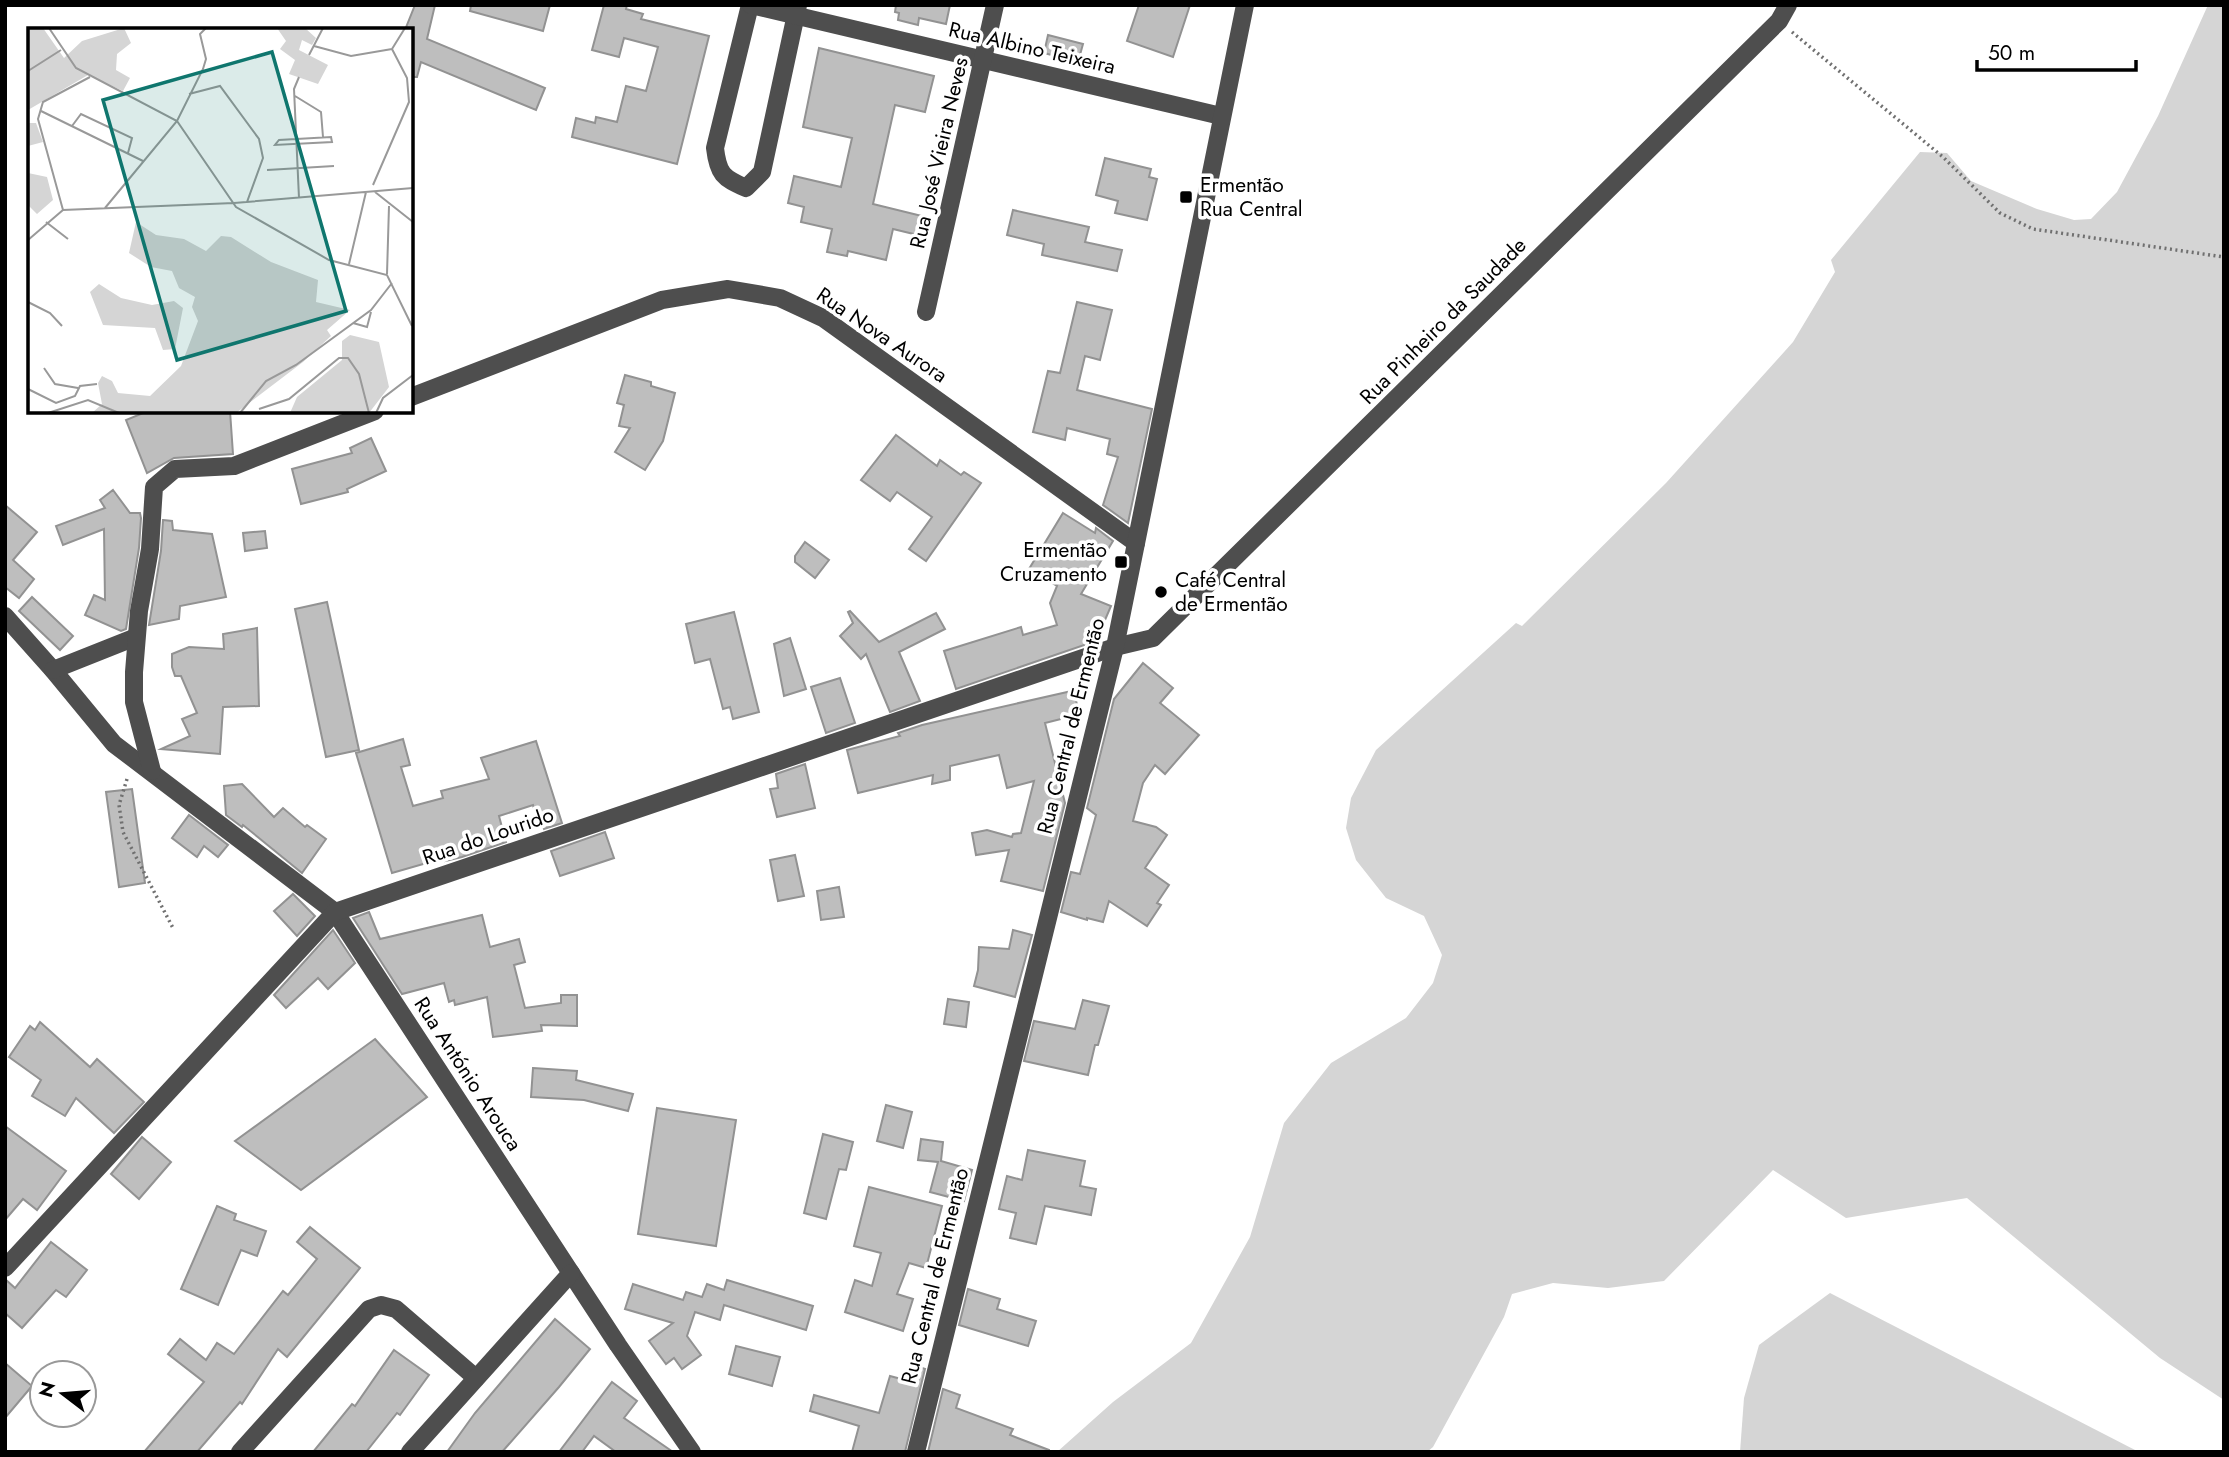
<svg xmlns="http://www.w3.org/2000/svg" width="2229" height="1457" viewBox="0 0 2229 1457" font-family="Jost,sans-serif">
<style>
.green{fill:#d5d5d5}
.building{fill:#bebebe;stroke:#929292;stroke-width:2}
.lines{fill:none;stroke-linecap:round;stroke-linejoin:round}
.path{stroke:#707070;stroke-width:3.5;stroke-dasharray:2 3.5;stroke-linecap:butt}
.minor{stroke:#4e4e4e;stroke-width:18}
.poi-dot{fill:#000;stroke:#fff;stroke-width:2.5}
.labels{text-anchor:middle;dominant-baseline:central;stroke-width:7;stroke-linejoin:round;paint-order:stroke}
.street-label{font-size:21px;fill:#000;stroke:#fff}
.poi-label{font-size:21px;fill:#000;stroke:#fff;text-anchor:start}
.inset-road{fill:none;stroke:#999;stroke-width:2}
.view{fill:#0f766e;fill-opacity:0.15;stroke:#0f766e;stroke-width:3.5}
.inset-edge{fill:none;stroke:#000;stroke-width:3.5}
</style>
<rect width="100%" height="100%" fill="#fff"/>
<g class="green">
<path d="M2208,5h16v1395l-64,-42 -193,-160 -121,20 -73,-48 -109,111 -56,7 -55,-5 -41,11 -8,23 -71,130 -6,5h-370l56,-50 78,-59 59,-106 34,-114 47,-60 75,-45 27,-35 9,-28 -18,-39 -38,-18 -30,-38 -10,-32 5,-30 25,-48 140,-127 6,3 144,-143 127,-141 42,-70 -4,-12 89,-108 27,1 24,28 66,28 37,11 17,-1 26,-27 41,-76z"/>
<path d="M1830,1293l307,158v1h-397l4,-54 15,-53z"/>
</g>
<g class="building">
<path d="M415,5h20l-8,34 118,49 -9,22 -115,-48 -4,15h-6v-47h-6z"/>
<path d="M471,5h79l-7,26 -73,-20z"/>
<path d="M604,5h23l-1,4 17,5 -2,5 68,17 -32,128 -105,-27 4,-19 19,5 1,-6 21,5 9,-36 20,5 12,-44 -34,-9 -5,19 -27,-7z"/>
<path d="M896,5h54l-4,19 -27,-6 -1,7 -20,-5 1,-7 -4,-1z"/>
<path d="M1139,5h51l-17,52 -46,-16z"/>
<path d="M1048,35l35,9 -5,18 -34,-9z"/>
<path d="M819,48l115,28 -9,36 -30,-7 -22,99 57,14 -4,19 -33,-8 -7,31 -38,-9 -1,5 -20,-4 5,-23 -31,-7 3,-15 -16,-4 6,-27 47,11 11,-49 -49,-11z"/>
<path d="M1105,158l46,11 -2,8 8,2 -10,41 -32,-7 3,-12 -22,-6z"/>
<path d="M1013,210l76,17 -4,15 37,8 -5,21 -75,-16 2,-11 -37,-9z"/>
<path d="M1077,302l35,8 -12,50 -15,-4 -8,34 75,19 -24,114 -25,-18 15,-48 -11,-3 3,-15 -43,-11 -2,12 -32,-8 15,-61 12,2z"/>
<path d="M625,375l26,7v4l24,7 -12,48 -18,29 -30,-18 15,-24 -11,-2 5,-21 -7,-2z"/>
<path d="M148,411h82l3,43 -59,4 -27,15 -21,-53z"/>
<path d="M896,435l41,31 3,-6 21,15 3,-3 17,11 -55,78 -17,-12 23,-32 -35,-25 -7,9 -29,-21z"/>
<path d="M371,438l15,33 -39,18 1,3 -47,12 -9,-35 60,-16 -2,-5z"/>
<path d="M113,490l17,23h10l1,5 -2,30 -13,81 -5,2 -36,-16 9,-20 11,5 -1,-71 -41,16 -7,-19 49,-18 -5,-8z"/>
<path d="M5,505l32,27 -24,28 21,19 -15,19 -14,-11z"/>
<path d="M1063,513l32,20 1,-5 17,13 -32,53 30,12 -15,35 -140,48 -12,-38 77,-24 2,8 34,-10 -7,-22 7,-17 -28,-17z"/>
<path d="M163,520l9,1 1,9 39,4 14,63 -46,9 -1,13 -30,6 12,-74z"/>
<path d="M265,531l2,17 -22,3 -2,-18z"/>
<path d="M805,542l24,18 -14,18 -20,-16v-6z"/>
<path d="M32,597l41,39 -13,14 -41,-39z"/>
<path d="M327,602l32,148 -33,7 -31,-148z"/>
<path d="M850,611l29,31 57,-29 9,16 -46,23 21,49 -30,11 -24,-58 -5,5 -21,-23 13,-13 -5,-11z"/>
<path d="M734,612l25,100 -26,7 -3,-12 -7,2 -13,-50 -15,4 -9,-39z"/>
<path d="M257,628l2,78 -36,1 -3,47 -59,-5 29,-13 -8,-17 15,-6 -16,-37h-6l-3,-9v-13l17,-7 35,2 -1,-15z"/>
<path d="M790,638l16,51 -22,7 -10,-52z"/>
<path d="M1143,663l30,25 -13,15 39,32 -34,39 -10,-9 -12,18 -10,38 23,6 11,8 -22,33 24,17 -12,18 4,2 -14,21 -38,-25 -6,21 -16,-4v2l-26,-8 10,-40 9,2 16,-59 -9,-7 27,-109z"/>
<path d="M840,678l15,45 -29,10 -15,-46z"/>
<path d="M1076,690l1,25 -32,8 20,80 -22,88 -42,-10 8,-31 -33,5 -4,-22 15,-3 25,7 1,-3 8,-1 13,-52 -27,7 -8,-33 -49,11v14l-18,4 1,-9 -75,18 -11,-43 53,-14 -2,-3 24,-8z"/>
<path d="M403,739l7,26 -9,2 12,39 30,-8 -2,-7 48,-12 -8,-21 55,-17 26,82 -18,6 -1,-3 -4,1 -6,-22 -34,11 7,26 -44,15 -17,4 -1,-3 -52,15 -36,-120z"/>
<path d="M805,764l10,44 -38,9 -7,-28 8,-1 -2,-14z"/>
<path d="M242,784l32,33 9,-9 22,19 2,-2 19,14 -24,34 -59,-48 -1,2 -16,-12 -2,-29z"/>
<path d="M132,789l13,94 -26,4 -13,-95z"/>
<path d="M189,815l39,30 -10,12 -14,-11 -7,11 -25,-19z"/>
<path d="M605,832l9,26 -54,18 -9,-25z"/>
<path d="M795,855l9,41 -26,5 -8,-41z"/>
<path d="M839,887l5,30 -23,3 -4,-29z"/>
<path d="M293,894l22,22 -18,20 -23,-25z"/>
<path d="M369,912l11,27 102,-24 8,32 29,-8 6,23 -11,3 11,43 36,-5v-8h16v31l-36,-1 1,6 -49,6 -6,-40 -32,8 -1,-5 -5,2 -5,-19 -42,11 -49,-76z"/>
<path d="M333,930l22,33 -27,26 -10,-11 -32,30 -12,-13z"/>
<path d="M1013,930l19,5 -17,62 -41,-11 4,-16 1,-23 30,2z"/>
<path d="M948,999l21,3 -3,25 -22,-3z"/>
<path d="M1083,1000l26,6 -11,39h-3l-7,30 -64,-14 10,-40 41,8z"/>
<path d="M40,1022l50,45 7,-8 47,43 -30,31 -38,-35 -11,18 -33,-20 9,-16 -32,-23 21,-31 5,4z"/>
<path d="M375,1039l52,58 -126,93 -66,-49z"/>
<path d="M533,1068l44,3 -1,9 57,14 -5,17 -44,-11 -53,-3z"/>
<path d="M886,1105l26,7 -9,36 -26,-7z"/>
<path d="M657,1108l79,12 -20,126 -78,-12z"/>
<path d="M5,1126l61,45 -29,39 -14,-11 -18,21z"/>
<path d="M823,1134l30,8 -7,28 -7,-1 -13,50 -22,-6z"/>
<path d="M142,1137l29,25 -32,37 -28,-25z"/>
<path d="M921,1139l22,3 -2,19 31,9 -8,31 -34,-9 8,-30 -20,-2z"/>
<path d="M1028,1150l57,11 -5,25 16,3 -5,26 -46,-9 -9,38 -26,-6 6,-25 -17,-4 8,-33 15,4z"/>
<path d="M869,1187l73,19 -16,62 -17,-5 -12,31 16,5 -10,32 -58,-19 10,-32 17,6 9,-33 -27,-7z"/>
<path d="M217,1206l19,8 -2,6 32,11 -9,25 -16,-6 -23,55 -37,-16z"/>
<path d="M310,1227l50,41 -73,89 -9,-8 -36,55 -2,-2 -43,50h-53l60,-70 -36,-28 12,-15 26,21 11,-17 17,11 49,-63 5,4 29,-36 -20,-17z"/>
<path d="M51,1242l36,28 -21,27 -10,-7 -34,38 -17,-15v-34l10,9z"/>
<path d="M727,1280l86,26 -7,24 -82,-25 -4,15 -25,-8 -8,24 14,19 -19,14 -8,-11 -8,6 -17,-23 24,-18 -48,-14 8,-25 50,16 3,-8 16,5 5,-13 17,6z"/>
<path d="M968,1289l32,10 -3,10 39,12 -8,25 -69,-21z"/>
<path d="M555,1319l35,30 -31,38 -57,65h-55l28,-39z"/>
<path d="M736,1346l44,11 -8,29 -43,-12z"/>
<path d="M394,1350l35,25 -29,40 -3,-2 -31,39h-53l39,-48 3,2z"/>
<path d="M5,1363l27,23 -27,32z"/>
<path d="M910,1364l15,5 -20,83h-53l7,-26 -49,-15 4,-16 65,18 11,-37 15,4z"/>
<path d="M612,1382l25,19 -13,17 49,34h-57l-22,-16 -12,16h-23z"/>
<path d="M943,1389l17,6 -4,13 57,21 -3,6 39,15v2h-121z"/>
</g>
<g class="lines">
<g class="path">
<path d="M1792,32l151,125 57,56 33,16 191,28"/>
<path d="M127,779l-8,26 4,27 51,98"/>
</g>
<g class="minor">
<path d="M750,5l-35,143c3,26 8,30 31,40l16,-16 36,-167"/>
<path d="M751,5l470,111"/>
<path d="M926,312l69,-307"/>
<path d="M411,397l251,-97 66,-11 52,9 43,20 313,225"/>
<path d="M5,616l48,54 61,74 221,168 283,433 74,107"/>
<path d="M53,670l83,-33"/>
<path d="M152,771l-18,-69v-30l5,-61 11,-62 4,-62 21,-18 59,-3 141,-55"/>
<path d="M5,1268l330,-356 780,-265 38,-9 626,-617 9,-16"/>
<path d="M240,1452l129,-143 12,-4 15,4 80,69"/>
<path d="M410,1452l161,-179"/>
<path d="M916,1452l199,-805 130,-642"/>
</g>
</g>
<g class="poi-dot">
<rect x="1179" y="190" width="14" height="14" rx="3.5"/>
<rect x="1114" y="555" width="14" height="14" rx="3.5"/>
<circle cx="1161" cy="592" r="7"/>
</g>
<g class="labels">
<g class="street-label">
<text transform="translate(1032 48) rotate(13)">Rua Albino Teixeira</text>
<text transform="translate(939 153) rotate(-77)">Rua José Vieira Neves</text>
<text transform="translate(1443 321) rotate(-45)">Rua Pinheiro da Saudade</text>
<text transform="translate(882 335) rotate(34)">Rua Nova Aurora</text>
<text transform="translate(1071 726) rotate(-76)">Rua Central de Ermentão</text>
<text transform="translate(488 836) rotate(-19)">Rua do Lourido</text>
<text transform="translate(468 1074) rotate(57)">Rua António Arouca</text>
<text transform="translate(935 1276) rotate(-76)">Rua Central de Ermentão</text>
</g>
<g class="poi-label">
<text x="1200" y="185">Ermentão<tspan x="1200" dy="24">Rua Central</tspan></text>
<text x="1107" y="550" text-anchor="end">Ermentão<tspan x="1107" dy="24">Cruzamento</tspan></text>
<text x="1175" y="580">Café Central<tspan x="1175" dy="24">de Ermentão</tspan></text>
</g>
</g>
<g transform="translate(28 28)">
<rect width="385" height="385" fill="#fff"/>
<path d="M0,0h15l21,30 18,-17 42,-13 7,15 -14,11 -1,16 14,8 -7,13 -35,-16 -60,35zM249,0h28l11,10 -4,7 -10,-5 -3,10 29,15 -10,19 -29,-10 6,-14 -15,-11 6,-8zM0,95h8l7,19 -15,4zM0,145l19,4 6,23 -16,14 -9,-9zM108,194l20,13 28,4 22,12 15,-15 10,1 40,25 47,18 -2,22 34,8 -23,20 4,6 -28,26 -67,51h-144l10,-9 -4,-21 4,-7 10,5 6,12 32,3 31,-30 17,-45 -6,-14 3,-10 -16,-9 -7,-17 -21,-4 -22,-14zM71,256l22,14 31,7 22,-4 9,7 -8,41 -12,1 -8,-22 -52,-3 -13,-33zM322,307l29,7 10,45 -20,26h-79l7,-16 45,-37v-19z" fill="#d5d5d5"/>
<path class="inset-road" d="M21,0l27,40 101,53 59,86 93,53 58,15 25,51M286,18l37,10 41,-7M281,27l14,-27M0,43l33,-21M271,49l-5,12 5,109M161,66l31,-8 39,53 4,19 -16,44M267,68l26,16 2,25M13,83l102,50M44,98l9,-12 51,24 -4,15M303,109l1,5 -57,3 4,-5zM239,142l67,-4M345,157l36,-83 -2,-24 -15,-29 13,-21M347,164l38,30M77,180l72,-87 26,-52 3,-10 -6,-25 6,-6M35,182l-25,-91 5,-17 47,-25M18,194l22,17M0,212l35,-30 171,-7 179,-15M321,236l17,-72M359,246l2,-68M0,274l22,11 12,13M325,295l14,4 4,-15M16,340l11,16 23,4M0,361l28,14 19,-7 5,-10 17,-2M231,381l30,-10 50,-41h9l11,16 10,39M20,385l40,-13 31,13M212,385l26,-32 30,-16 75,-55 21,-27M348,385l7,-15 30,-23"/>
<path class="view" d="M244,24l74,259 -169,49 -74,-260z"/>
<rect width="385" height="385" class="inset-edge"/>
</g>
<rect width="2229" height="1457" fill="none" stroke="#000000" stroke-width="14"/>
<g transform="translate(63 1394) rotate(286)"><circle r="33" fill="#ffffff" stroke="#999999" stroke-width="2"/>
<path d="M0-5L12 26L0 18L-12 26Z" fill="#000000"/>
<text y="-10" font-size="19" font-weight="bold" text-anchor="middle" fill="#000000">N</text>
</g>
<path d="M1977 60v10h159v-10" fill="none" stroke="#000000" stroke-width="3.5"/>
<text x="1988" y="60" font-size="21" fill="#000000" stroke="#ffffff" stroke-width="5" paint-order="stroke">50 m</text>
</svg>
